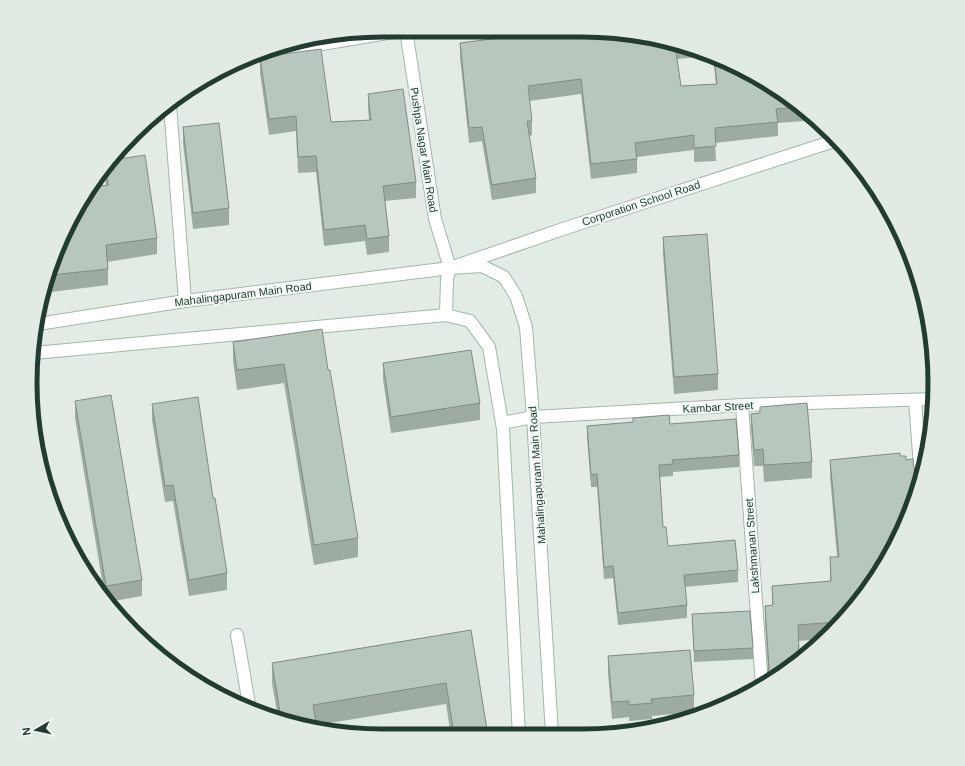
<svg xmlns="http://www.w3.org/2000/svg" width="965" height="766" viewBox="0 0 965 766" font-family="Helvetica,sans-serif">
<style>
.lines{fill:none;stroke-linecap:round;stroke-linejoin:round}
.minor-casing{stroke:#a5b4ab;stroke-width:14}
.secondary-casing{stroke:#a1b8ab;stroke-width:14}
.minor{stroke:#fff;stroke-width:12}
.secondary{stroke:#fff;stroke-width:12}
.wall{fill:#9eaba3}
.building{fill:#b8c7be;stroke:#818b85}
.labels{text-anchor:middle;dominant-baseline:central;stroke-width:4;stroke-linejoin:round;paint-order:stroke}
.street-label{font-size:11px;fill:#223d30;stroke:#f3f9f4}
.rim{fill:none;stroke:#223d30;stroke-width:5}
</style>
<rect width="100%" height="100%" fill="#e2ece5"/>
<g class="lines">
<g class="minor-casing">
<g id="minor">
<path d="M406,30l29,189 15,49 113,-39 271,-88"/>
<path d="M263,54l142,-24"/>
<path d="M170,105l15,196"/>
<path d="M915,401l6,78"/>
<path d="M742,405l20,281"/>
<path d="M502,423l31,-6 209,-12 192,-6"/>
<path d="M237,635l13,75"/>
</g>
</g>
<g class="secondary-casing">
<g id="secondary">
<path d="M446,315l1,-36 3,-11"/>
<path d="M38,324l147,-23 265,-33 32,-2 22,11 12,19 10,31 7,90 19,318"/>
<path d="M34,353l412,-38 24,6 19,26 14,82 16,307"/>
</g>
</g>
<use href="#minor" class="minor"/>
<use href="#secondary" class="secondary"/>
</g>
<g class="wall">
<path d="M537,31h68l91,18 15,7 -34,3 4,27 35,-2 -3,-28 46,21 56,40 2,3 -39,3v13l-63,7 1,18 -22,1v-12l-57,7v16l-46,6 -10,-85 -52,7 3,20v14l-3,1 7,42v15l-44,7 -10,-59 -13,2 -9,-86v-14l77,-10z"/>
<path d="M260,57l71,65 38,-2 -1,-11v-15l48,88v16l-31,3 4,35v16l-22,3 -2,-14 -41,5 -8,-74 -18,1 -2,-42 -27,4 -9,-62z"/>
<path d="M183,127l46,81v17l-36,4 -10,-86z"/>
<path d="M113,160l44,78v16l-50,8 1,7v16l-57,7 -2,-18 28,-68 29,-20 -1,-9v-6z"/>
<path d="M663,237l55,137v16l-44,4 -11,-140z"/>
<path d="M233,342l95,28 30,168v19l-44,8 -30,-182 -47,7 -4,-29z"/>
<path d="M383,363l97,40v17l-89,13 -8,-54z"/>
<path d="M75,401l67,179v16l-34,6 -3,-4 -30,-180z"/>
<path d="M152,404l61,94 14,75v17l-38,6 -16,-95 -8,1 -13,-82z"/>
<path d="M760,407l52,55v16l-48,4 -1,-16h-9l-3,-36v-16l9,-1z"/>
<path d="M633,418l37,6 69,31v12l-66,5v4l-13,1 3,50 5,19 70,24v12l-53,5 2,18v13l-69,7 -5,-47 -9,1 -7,-92h-6l-4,-49v-12l46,-4z"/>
<path d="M830,460l32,138 -38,41 -26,2 1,19 -33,23v-7l2,-5 -3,-49v-16l7,-1v-19l58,-5v-24h7l-7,-81z"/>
<path d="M692,614l61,34v11l-59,3z"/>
<path d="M471,630l17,106h-37l-5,-32 -129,21 -3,4 -36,-11 -6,-35v-20z"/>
<path d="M608,656l86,39v17l-42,4v3l-23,2v-4l-17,2 -4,-46z"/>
</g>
<g class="building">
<path d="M538,31h67l71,14h-1l6,41 36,-2 -3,-27 45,20 41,30 -24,2 2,13 -63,6 1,18 -22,2v-13l-59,8 2,16 -46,5 -10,-85 -53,7 4,35h-5l9,57 -44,7 -10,-58 -13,1 -9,-85 79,-10z"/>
<path d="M321,49l10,73 40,-2 -3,-26 35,-5 13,93 -33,4 6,50 -22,3 -2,-14 -41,5 -8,-74 -18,1 -2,-41 -27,3 -9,-62z"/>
<path d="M219,123l10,85 -36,5 -10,-86z"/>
<path d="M145,155l12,83 -51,7 2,24 -57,6v-4l26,-65 15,-19 16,-2 -2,-16 7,-9z"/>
<path d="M707,234l11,140 -44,3 -11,-140z"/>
<path d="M322,329l6,41h2l28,168 -44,7 -30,-181 -47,6 -4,-28z"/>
<path d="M471,350l9,53 -89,14 -8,-54z"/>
<path d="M111,395l31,185 -36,6 -31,-185z"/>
<path d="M198,397l15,101h2l12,75 -38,7 -16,-95 -8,1 -13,-82z"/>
<path d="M807,403l5,59 -48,3 -1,-16 -9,1 -3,-36 9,-1v-6z"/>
<path d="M669,415l1,9 66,-5 3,36 -67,5 1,4 -14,1 4,62h3l2,19 67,-6 3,30 -54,5 3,30 -69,8 -5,-47 -9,1 -7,-93 -6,1 -4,-49 46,-4v-4z"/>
<path d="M900,453v3h6v4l7,-1 4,32 -19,48 -36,59 -25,27 -1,-3 -38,3 1,27h-2l1,8 -31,23 -1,-7 3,-7 -4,-63 8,-1 -1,-19 59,-5 -1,-24h9l-9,-97z"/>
<path d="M750,611l3,37 -59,3 -2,-37z"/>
<path d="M471,630l17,106h-36l2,-1 -8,-52 -133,22 4,25 -3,-1 -33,-10 -9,-56z"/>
<path d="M690,650l4,45 -43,4 1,4 -23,2v-4l-17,1 -4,-46z"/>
</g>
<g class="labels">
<g class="street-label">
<text transform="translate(424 150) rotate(81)">Pushpa Nagar Main Road</text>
<text transform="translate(641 203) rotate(-18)">Corporation School Road</text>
<text transform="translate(243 294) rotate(-7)">Mahalingapuram Main Road</text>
<text transform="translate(718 407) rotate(-3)">Kambar Street</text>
<text transform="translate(537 475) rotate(-94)">Mahalingapuram Main Road</text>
<text transform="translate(752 546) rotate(-94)">Lakshmanan Street</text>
</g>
</g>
<path d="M0 0H965V766H0ZM383 37H582A346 346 0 0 1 928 383V383A346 346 0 0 1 582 729H383A346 346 0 0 1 37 383V383A346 346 0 0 1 383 37Z" fill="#e2eae4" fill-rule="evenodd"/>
<path class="rim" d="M383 37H582A346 346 0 0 1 928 383V383A346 346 0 0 1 582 729H383A346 346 0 0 1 37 383V383A346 346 0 0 1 383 37Z"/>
<g transform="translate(36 730) rotate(261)" stroke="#f3f9f4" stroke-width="3" paint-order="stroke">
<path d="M0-3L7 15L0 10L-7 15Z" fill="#223d30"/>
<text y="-6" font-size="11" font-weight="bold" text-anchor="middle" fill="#223d30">N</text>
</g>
</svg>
